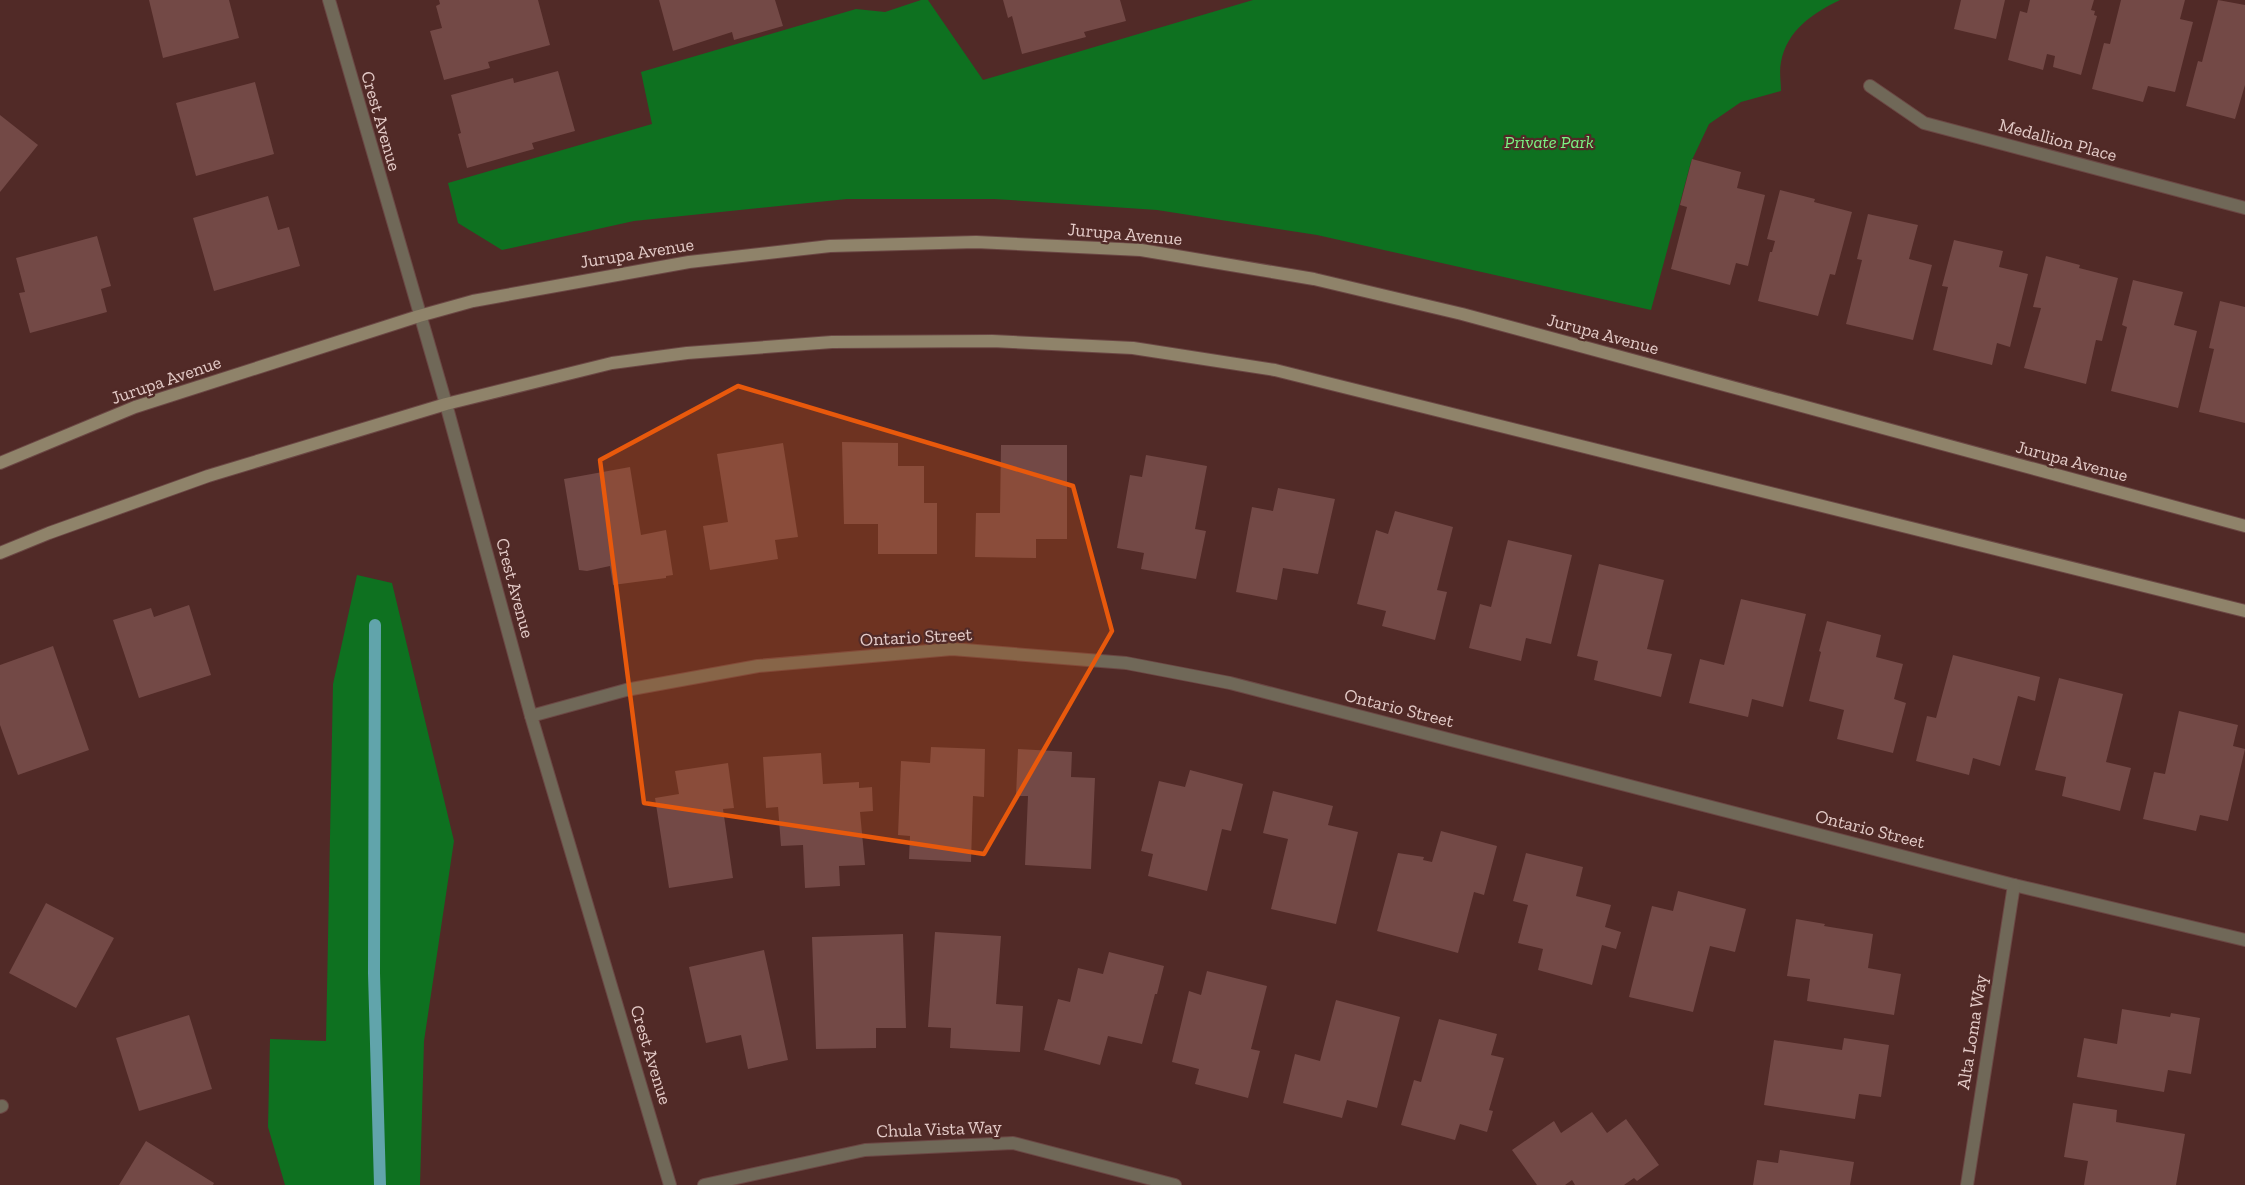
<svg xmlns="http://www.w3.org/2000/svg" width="2245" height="1185" viewBox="0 0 2245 1185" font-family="'Zilla Slab',serif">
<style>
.green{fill:#0e7120}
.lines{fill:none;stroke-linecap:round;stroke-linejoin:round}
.stream{stroke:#61a4ab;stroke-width:12}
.building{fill:#734946}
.street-casing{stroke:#6b4744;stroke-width:14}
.secondary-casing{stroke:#6b4744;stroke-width:14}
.street{stroke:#706858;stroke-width:12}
.secondary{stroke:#8f836a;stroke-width:12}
.marked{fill:#e8590c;fill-opacity:0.2;stroke:#e8590c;stroke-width:4.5;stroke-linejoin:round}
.labels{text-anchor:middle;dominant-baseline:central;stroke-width:4.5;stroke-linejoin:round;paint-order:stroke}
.street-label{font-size:18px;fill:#e4cbc8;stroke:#512a27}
.park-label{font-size:18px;font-style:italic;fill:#7cf584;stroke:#512a27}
</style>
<rect width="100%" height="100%" fill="#512a27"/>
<g class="green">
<path d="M921,0h7l55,80 270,-80h587c-27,13 -53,30 -59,62 -2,9 0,20 0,29l-40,11 -32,22 -18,38 -40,148 -334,-75 -160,-25 -163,-11h-147l-213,22 -132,29 -44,-27 -10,-40 204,-59 -11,-52 215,-63 29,3z"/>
<path d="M357,575l35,8 62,258 -30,200 -4,144h-135l-17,-58 2,-88 56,2 7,-357z"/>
</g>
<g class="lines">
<path class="stream" d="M375,625l-1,348 6,212"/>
</g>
<g class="building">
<path d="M149,0h80l10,38 -76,20z"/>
<path d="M439,0h99l12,45 -62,17 2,6 -46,12 -14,-49 12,-3 -6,-22 4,-2z"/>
<path d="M659,0h116l8,26 -49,14 -2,-8 -59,19z"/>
<path d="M1003,0h117l6,21 -42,11 2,5 -64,17 -10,-38 -4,2z"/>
<path d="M1961,0h44l-9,39 -42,-10z"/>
<path d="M2030,0h64l-3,10 4,1 -1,4 3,1 -16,59 -28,-8 2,-11 -8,-2 -4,16 -35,-10 12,-49 7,2z"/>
<path d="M2121,0h64l-5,19 13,3 -18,70 -27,-6 -5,16 -51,-13 12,-46 6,1z"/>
<path d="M2218,0l27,5v80l-10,34 -49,-13 12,-45 4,1z"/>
<path d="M558,71l17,60 -43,12 2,6 -67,19 -9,-34 3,-1 -10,-38 62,-17 1,5z"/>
<path d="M255,82l19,72 -78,22 -20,-73z"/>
<path d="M0,115l38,30 -38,47z"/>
<path d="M1692,159l49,13 -4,16 28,7 -17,71 -12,-3 -6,22 -59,-16 16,-62 -7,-2z"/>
<path d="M1780,190l35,9 -1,3 38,10 -17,63 -5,-1 -12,42 -60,-15 12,-49h2l3,-11 -8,-2z"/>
<path d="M268,196l10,34 11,-3 11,39 -86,25 -21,-73z"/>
<path d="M1868,214l50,11 -9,34 23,6 -19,75 -67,-16 16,-64 -5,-1z"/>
<path d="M97,236l14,50 -10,3 6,23 -77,21 -11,-40 6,-1 -9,-34z"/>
<path d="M1954,240l49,11 -4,16 29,7 -18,73 -13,-4 -5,22 -59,-15 15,-63 -6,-1z"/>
<path d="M2046,256l34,9 -1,3 39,10 -16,63 -6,-1 -10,44 -62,-16 17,-60 -8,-1z"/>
<path d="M2133,280l50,12 -9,33 23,6 -19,77 -67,-17 16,-64 -5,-2z"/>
<path d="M2220,301l25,6v116l-46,-11 15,-63 -5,-1z"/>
<path d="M842,442l56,1v23h26v37h13v51h-59v-30h-34z"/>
<path d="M783,443l15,94 -23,3 3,19 -68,11 -7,-44 25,-4 -11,-68z"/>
<path d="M1001,445h66v94h-31v19l-61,-1 1,-44h24z"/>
<path d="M1146,455l61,11 -12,63 11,2 -10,48 -55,-10 3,-16 -27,-5 13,-73 12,2z"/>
<path d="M630,467l11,68 25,-5 7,45 -7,1v2l-53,7 -3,-19 -23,5 -8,-1 -15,-91z"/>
<path d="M1278,488l57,11 -17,75 -35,-6 -6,32 -41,-8 16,-85 21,4z"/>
<path d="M1395,511l58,16 -16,63 10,2 -12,48 -53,-14 4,-15 -29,-7 19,-74 12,4z"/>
<path d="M1508,540l64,15 -21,89 -25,-6 -5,23 -52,-13 11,-44 11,3z"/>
<path d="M1599,564l65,16 -17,69 25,5 -11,43 -67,-17 4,-19 -21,-5z"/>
<path d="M1741,599l65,15 -23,93 -31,-8 -4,18 -59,-14 11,-44 24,6z"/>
<path d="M189,605l22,70 -72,23 -26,-78 38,-12 3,9z"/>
<path d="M1827,621l54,14 -5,22 27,7 -9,35 12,4 -13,50 -56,-14 7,-29 -35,-9 12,-49 -2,-1z"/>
<path d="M53,646l36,104 -71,25 -18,-50v-60z"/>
<path d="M1953,655l87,22 -5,24 -17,-5 -18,70 -27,-8 -4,17 -53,-14 11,-45 9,2z"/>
<path d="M2059,678l64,16 -17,68 25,6 -11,43 -58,-15 4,-19 -31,-7z"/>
<path d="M2179,711l59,14 -5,21 12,3 -17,72 -28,-6 -4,16 -53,-12 11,-47 11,2z"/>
<path d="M931,747l54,2 -1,48 -11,-1 -2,66 -62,-3 1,-23 -12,-1 3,-74 29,2z"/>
<path d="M1018,749l54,3 -1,25 24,1 -4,91 -66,-4 3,-69h-12z"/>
<path d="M821,753l2,31 36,-2v6l13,-1 1,24 -13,1 5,53 -26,1 1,20 -35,2 -2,-43 -22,1 -3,-39 -12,1 -3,-51z"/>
<path d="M728,763l6,45 -11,1 10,69 -64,10 -14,-90 24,-4 -4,-23z"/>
<path d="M1190,770l53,14 -12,47 -9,-2 -15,62 -59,-15 5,-22 -12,-3 18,-70 26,6z"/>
<path d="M1273,791l60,15 -5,19 30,7 -22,92 -65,-15 17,-70 -25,-6z"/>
<path d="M1441,831l56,15 -13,49 -10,-3 -16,61 -81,-22 21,-78 26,4 -1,3 9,2z"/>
<path d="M1526,853l57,14 -7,29 35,9 -6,22 16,5 -5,17 -14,-4 -10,40 -54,-15 5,-21 -25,-6 10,-38 -15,-4z"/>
<path d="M1678,891l68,18 -11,43 -25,-6 -17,66 -64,-15 23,-91 21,5z"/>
<path d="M46,903l68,35 -38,70 -67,-35z"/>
<path d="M1796,919l29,5 -1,2 49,8 -5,34 33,6 -7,41 -87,-14 3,-22 -23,-3z"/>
<path d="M935,932l66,4 -5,68 27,2 -3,46 -70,-4 1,-20 -23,-1z"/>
<path d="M903,934l3,94h-30v20l-60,1 -4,-112z"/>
<path d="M764,950l24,110 -40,9 -7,-34 -35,8 -17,-76z"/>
<path d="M1109,952l55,14 -7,28h-2l-13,50 -34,-8 -8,29 -56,-15 14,-51 12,3 8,-34 25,6z"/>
<path d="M1207,971l60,15 -16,63 9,2 -12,47 -53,-14 4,-15 -27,-7 17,-71 12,4z"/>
<path d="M1336,1000l64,17 -23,91 -30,-8 -5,18 -59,-15 12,-49 25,7z"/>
<path d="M2122,1009l48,8 1,-4 29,5 -9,56 -23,-4 -4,22 -87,-15 7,-39 33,6z"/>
<path d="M189,1015l23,74 -73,22 -23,-73z"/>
<path d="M1439,1019l58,15 -6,21 13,3 -15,52 4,1 -6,21 -27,-8 -5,16 -54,-15 13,-45 7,2z"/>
<path d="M1844,1038l45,7 -8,52 -22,-3 -4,25 -91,-14 10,-65 68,10z"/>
<path d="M2073,1103l44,7 -1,12 69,12 -9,51h-92l4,-24 -24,-4z"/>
<path d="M1592,1112l15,21 19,-14 33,46 -22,16 -3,-3 -10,7h-49l-3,-5 -7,5h-28l-25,-35 42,-29 7,12z"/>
<path d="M146,1141l68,42 -1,2h-94z"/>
<path d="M1780,1150l74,12 -4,23h-97l4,-25 21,3z"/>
</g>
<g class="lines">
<g class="street-casing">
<g id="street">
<path d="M329,0l117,404 85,312 139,469"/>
<path d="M1870,86l54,37 321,85"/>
<path d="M531,716l95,-26 132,-24 194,-17 174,14 104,20 784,202 231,55"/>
<path d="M0,1107l2,-1"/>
<path d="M704,1185l161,-35 148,-7 162,42"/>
<path d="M1967,1185l47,-300"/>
</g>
</g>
<g class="secondary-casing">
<g id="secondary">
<path d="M0,463l135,-56 284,-91 54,-15 216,-39 141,-16 146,-4 165,8 173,29 148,35 783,212"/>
<path d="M0,553l49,-20 159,-57 238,-72 166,-41 75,-10 145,-11 160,-1 141,7 142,22 970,241"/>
</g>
</g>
<use href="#street" class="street"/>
<use href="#secondary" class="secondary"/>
</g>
<path class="marked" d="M738,386l335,100 39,145 -128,223 -340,-51 -44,-343z"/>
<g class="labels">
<g class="street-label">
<text transform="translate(381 121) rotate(74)">Crest Avenue</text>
<text transform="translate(2058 140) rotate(15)">Medallion Place</text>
<text transform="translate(1125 234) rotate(5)">Jurupa Avenue</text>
<text transform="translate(637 253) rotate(-9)">Jurupa Avenue</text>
<text transform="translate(1603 334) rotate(15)">Jurupa Avenue</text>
<text transform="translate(166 380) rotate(-19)">Jurupa Avenue</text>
<text transform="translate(2072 461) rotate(15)">Jurupa Avenue</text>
<text transform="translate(515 588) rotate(75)">Crest Avenue</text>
<text transform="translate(916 637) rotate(-3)">Ontario Street</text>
<text transform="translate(1399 708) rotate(14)">Ontario Street</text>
<text transform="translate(1870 829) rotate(14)">Ontario Street</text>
<text transform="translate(1972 1032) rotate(-81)">Alta Loma Way</text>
<text transform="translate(651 1055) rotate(73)">Crest Avenue</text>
<text transform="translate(939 1129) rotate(-2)">Chula Vista Way</text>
</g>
<g class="park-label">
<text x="1549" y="142">Private Park</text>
</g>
</g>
</svg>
